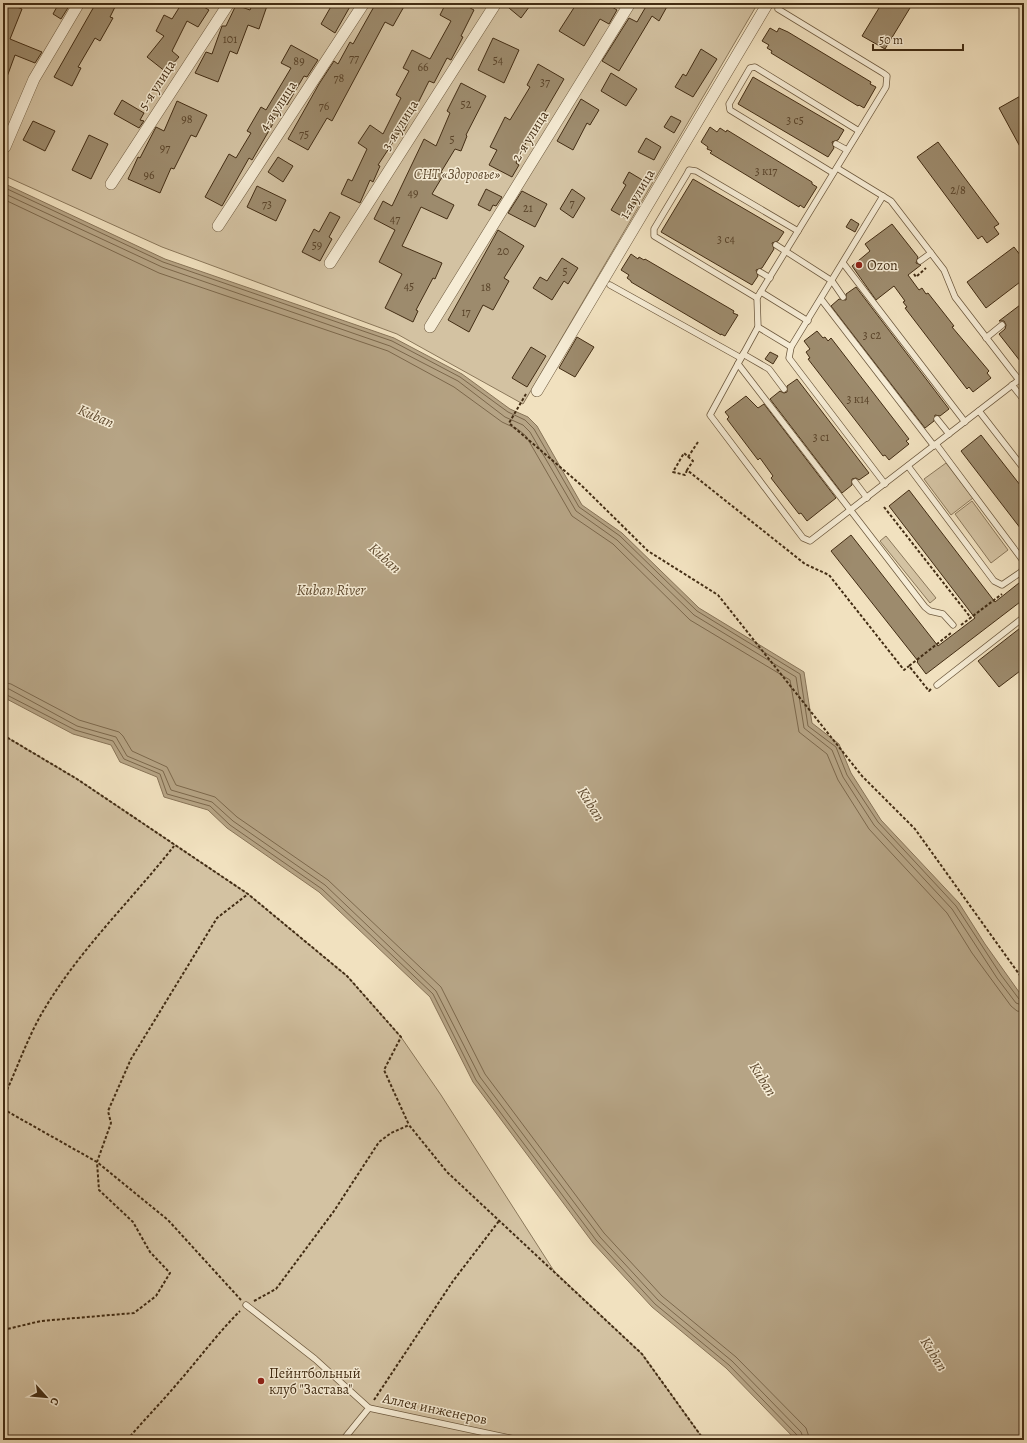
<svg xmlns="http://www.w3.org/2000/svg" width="1027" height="1443" viewBox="0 0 1027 1443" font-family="Alegreya,serif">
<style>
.green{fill:#d3c2a2;stroke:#8b785b}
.water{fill:#b6a485;stroke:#887458}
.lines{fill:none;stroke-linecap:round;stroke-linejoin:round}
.shore{stroke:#7c684c;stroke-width:1}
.building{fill:#9d8b6d;stroke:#432d14}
.service-casing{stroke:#6e5a3f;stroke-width:7}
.minor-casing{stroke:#6e5a3f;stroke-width:12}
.path{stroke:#432d14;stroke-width:2;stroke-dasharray:3 2;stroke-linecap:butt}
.service{stroke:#f6ecd5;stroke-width:5.5}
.minor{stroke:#f6ecd5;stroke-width:11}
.poi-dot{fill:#8f2418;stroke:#f6ecd5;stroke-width:1.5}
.labels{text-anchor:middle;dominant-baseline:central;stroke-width:3;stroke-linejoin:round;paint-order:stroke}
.number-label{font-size:12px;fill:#5a442a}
.street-label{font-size:14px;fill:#432d14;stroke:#f6ecd5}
.park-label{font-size:14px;font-style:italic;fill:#604b30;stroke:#f6ecd5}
.poi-label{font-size:14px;fill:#432d14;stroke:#f6ecd5;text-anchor:start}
.water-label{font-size:15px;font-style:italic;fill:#604b30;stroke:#f6ecd5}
</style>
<rect width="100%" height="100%" fill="#f1e1bf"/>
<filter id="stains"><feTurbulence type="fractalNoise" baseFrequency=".005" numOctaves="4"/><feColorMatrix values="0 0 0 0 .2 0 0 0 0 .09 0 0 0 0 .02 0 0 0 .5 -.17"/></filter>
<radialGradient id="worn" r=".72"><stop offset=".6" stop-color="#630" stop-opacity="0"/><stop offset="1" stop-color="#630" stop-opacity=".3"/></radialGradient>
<g class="green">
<path d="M3,3h755l-235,401 -126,-70 -235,-87 -159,-72z"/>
<path d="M946,463l27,35 -22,17 -27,-36z"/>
<path d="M972,501l36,49 -17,13 -36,-49z"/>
<path d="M886,536l50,62 -6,5 -50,-62z"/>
<path d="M3,735l74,44 171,115 99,82 54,61 40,58 113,176 88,83 62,86h-701z"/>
</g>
<path class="water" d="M3,183l162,76 229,79 68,36 48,35 18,8 9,9 45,79 40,28 77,75 105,64 8,51 27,21 12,29 30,47 78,83 26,41 39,55v441h-228l-70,-72 -74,-61 -59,-64 -120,-161 -43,-85 -111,-105 -92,-64 -19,-18 -44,-13 -7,-20 -37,-15 -9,-17 -38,-11 -70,-37z"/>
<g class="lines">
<g class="shore">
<path d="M3,187l160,75 229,79 68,36 48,35 17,8 9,9 45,78 41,29 77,75 103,63 8,52 28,21 11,28 31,47 78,84 45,69 18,24 5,2"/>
<path d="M3,193l159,74 228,79 68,35 47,36 18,8 7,7 46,79 41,29 77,75 102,62 8,51 28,22 11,27 31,48 78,84 45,69 19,25 8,3"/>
<path d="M3,199l156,74 229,78 66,36 48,35 17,8 7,6 46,80 41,28 77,76 100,60 9,52 28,22 11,26 31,49 78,84 25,40 39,53 6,5 7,1"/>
<path d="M3,682l8,2 68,36 40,12 4,4 9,15 35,16 9,18 39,12 22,20 91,63 113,107 44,87 119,159 58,63 74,61 70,71 4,12"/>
<path d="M3,688l6,1 68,37 39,11 11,19 36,15 8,19 41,12 21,19 92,64 111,106 44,86 120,160 58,63 74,61 69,71 3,8"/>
<path d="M3,693l72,37 38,11 11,18 36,15 7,20 43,12 20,19 92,64 111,105 43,86 120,160 59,64 74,61 68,70 2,5"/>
</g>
</g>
<g class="building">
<path d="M7,3l15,6 -12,30 32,13 -7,11 -20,-8 -11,30 -1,-72z"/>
<path d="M59,3h12l-10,16 -8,-5z"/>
<path d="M96,3h21l-7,14 3,1 -13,23 -5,-3 -17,29 3,1 -9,18 -18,-9z"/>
<path d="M182,3h15l12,7 -11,17 -11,-6 -15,30 7,6 -13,15 -19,-15 17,-21 -8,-5 8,-16 8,4z"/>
<path d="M253,3h15l-9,26 -11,-4 -11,29 -7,-3 -12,31 -23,-9 11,-21 6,2 10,-28h4l10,-21 14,5z"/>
<path d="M333,3h19l-17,30 -14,-9z"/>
<path d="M376,3h30l-13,23 -8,-4 -53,99 -5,-3 -19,32 -20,-11 31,-55 15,-23 4,3 12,-22 3,2z"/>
<path d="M446,3h15l13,7 -13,26 2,1 -12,23 -4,-2 -13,25 -5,-2 -25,50 -3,-1 -23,35 2,1 -7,16 -3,-2 -10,23 -19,-9 7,-15 4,2 15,-32 -9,-6 12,-18 13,9 18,-36 -5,-3 13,-24 -6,-3 9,-18 18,9 21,-38 -11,-6z"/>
<path d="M503,3h29l-11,15z"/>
<path d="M577,3h37l-2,4 5,3 -8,14 -9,-5 -16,27 -25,-15z"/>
<path d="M648,3h21l-10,18 -7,-5 -33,55 -17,-10 27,-43 8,4z"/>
<path d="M882,3h31l-28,46 -23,-13z"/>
<path d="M770,28l7,4 2,-4 9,4 83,50 -1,2 6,3 -12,21 -5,-3 -1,1 -87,-53 1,-2 -5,-3 2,-3 -7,-4z"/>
<path d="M493,38l26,12 -15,33 -26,-13z"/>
<path d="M291,45l27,15 -11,17 -3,-1 -17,29 -2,-2 -33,57 -3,-2 -27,48 -17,-9 24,-43 7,4 15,-25 -4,-2 14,-24 5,3 25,-42 -10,-5z"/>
<path d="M701,49l16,10 -24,38 -18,-10 8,-13 3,2z"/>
<path d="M538,64l26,15 -27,46 -2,-1 -19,39 3,2 -7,12 -23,-12 8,-15 -7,-3 15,-30 5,3 20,-33 -3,-2z"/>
<path d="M611,73l26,16 -11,17 -25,-15z"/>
<path d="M753,77l91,53 -6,10 -6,2 2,6 -6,9 -90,-53z"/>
<path d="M461,83l25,13 -20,39 1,1 -6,15 -6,-2 -14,23 3,2 -12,20 22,11 -7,14 -26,-12 -19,39 40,17 -7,16 -2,-1 -17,32 2,1 -5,11 -28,-14 17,-34 -23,-12 16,-32 -21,-11 9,-18 9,5 32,-67 12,7 14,-33 -3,-2z"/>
<path d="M1024,94v60l-25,-46z"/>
<path d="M581,99l18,11 -9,15 -3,-2 -14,27 -16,-9z"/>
<path d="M122,100l22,13 -4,7 4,1 -5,7 -25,-14z"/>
<path d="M177,101l30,14 -11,22 -5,-2 -17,34 -3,-1 -11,25 -32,-14 10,-22 2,1 16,-31 8,4z"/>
<path d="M671,116l10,5 -7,12 -10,-6z"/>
<path d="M33,121l22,10 -10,20 -22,-11z"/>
<path d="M710,127l7,5 3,-4 6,4 1,-2 85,52v2l5,3 -13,21 -4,-3 -1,2 -89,-54 2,-2 -5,-2 1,-2 -7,-5z"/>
<path d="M89,135l19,9 -17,35 -19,-9z"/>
<path d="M646,138l15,9 -7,13 -16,-8z"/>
<path d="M938,142l61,82 -5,3 5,7 -12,9 -5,-7 -4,3 -61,-82z"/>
<path d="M278,157l15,9 -10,16 -15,-10z"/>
<path d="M629,172l15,9 -11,21 3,1 -9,16 -16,-9 15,-25 -3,-2z"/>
<path d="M693,179l91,53 -6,9 -6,2 2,6 -12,19 -6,2 2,6 -6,9 -91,-53z"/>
<path d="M257,186l29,14 -10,21 -29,-14z"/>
<path d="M486,189l16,8 -6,9 -3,-1 -3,6 -12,-6z"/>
<path d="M572,189l13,9 -12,20 -13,-9z"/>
<path d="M522,191l25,13 -12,23 -27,-14z"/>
<path d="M330,212l10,5 -11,20 3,2 -12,22 -18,-9 12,-23 5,3z"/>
<path d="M851,219l8,5 -4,8 -9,-5z"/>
<path d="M892,224l26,33 -2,6 5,2 -13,10 11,15 3,-2 4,6 2,-1 26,33 -2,1 37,44 -2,2 4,5 -18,14 -4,-5 -2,2 -62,-81 2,-1 -4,-5 2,-1 -11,-15 -18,14 -24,-34 18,-15 -5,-7z"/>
<path d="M498,230l26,16 -20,32 5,3 -16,29 -10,-5 -14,27 -21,-12z"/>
<path d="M1014,247l10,13v19l-38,29 -19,-26z"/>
<path d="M631,254l7,5 1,-2 5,3 1,-1 89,52 -1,2 5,2 -13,21 -4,-2v1l-90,-53v-1l-4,-3 2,-3 -8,-5z"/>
<path d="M562,258l16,10 -10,16 -4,-3 -12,19 -19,-12 7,-11 7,4z"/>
<path d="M856,287l93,122 -9,7 -5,-1 -1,6 -9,7 -94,-122 8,-7 7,1v-6z"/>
<path d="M1024,302v64l-25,-32 6,-5 1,-4 -2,-4h-5z"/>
<path d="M817,331l6,7 2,-1 3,4 3,-3 78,101 -3,2 3,3 -20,16 -4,-5 -2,1 -75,-97 2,-1 -4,-6 4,-3 -6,-8z"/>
<path d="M577,337l17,10 -19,30 -16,-9z"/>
<path d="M531,347l15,9 -19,31 -15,-9z"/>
<path d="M770,352l8,4 -5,8 -8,-5z"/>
<path d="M797,379l72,94 -10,7 -3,-2 -4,1v6l-10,8 -72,-94 10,-8 4,2 3,-1v-6z"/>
<path d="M746,396l12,12 6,-4 72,94 -29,23 -6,-8 -2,1 -28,-36 2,-2 -13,-18 -2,2 -31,-41 2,-2 -4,-5z"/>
<path d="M981,435l43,55v43l-63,-82z"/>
<path d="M909,490l86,112 29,-23v20l-98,75 -9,-12 1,-1 -87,-110 20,-16 87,111 37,-28 -86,-112z"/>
<path d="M1024,625v43l-25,19 -21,-26z"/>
</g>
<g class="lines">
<g class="service-casing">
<g id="service">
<path d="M778,9l105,64 4,3 -1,11 -129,211 1,29 -48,88 93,123 7,3 214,-165"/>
<path d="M836,144l11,6"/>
<path d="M837,168l54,33 53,69 11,27 64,83"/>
<path d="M833,173l-103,-63 -1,-6 21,-36 5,-1 104,64"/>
<path d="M883,196l-92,151 -2,11 96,126"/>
<path d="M776,245l56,36 11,16"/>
<path d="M920,261l11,-8"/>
<path d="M843,263l122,159"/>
<path d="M760,272l10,6"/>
<path d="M610,285l131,73"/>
<path d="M761,292l47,29"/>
<path d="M757,298l-103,-62v-7l33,-55 2,-4 7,1 102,60"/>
<path d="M821,299l113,147"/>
<path d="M758,327l33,20"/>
<path d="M986,338l16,-13"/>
<path d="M743,354l26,15 15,20"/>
<path d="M738,364l187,243 5,4 13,3 10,11"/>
<path d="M1012,385l12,15"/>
<path d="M979,411l45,58"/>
<path d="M937,419l12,15"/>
<path d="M936,444l88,118"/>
<path d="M908,466l86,115 8,4 19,-13 3,-5"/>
<path d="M855,482l12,16"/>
<path d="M937,685l87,-68"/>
<path d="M246,1305l69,54 54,49 -26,32"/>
<path d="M369,1408l150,32"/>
</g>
</g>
<g class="minor-casing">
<g id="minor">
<path d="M5,147l29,-68 45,-76"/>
<path d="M111,184l118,-181"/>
<path d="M218,226l146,-223"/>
<path d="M330,263l166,-260"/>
<path d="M430,327l200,-324"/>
<path d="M537,391l231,-388"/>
</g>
</g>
<g class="path">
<path d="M914,274l2,3 10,-9"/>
<path d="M526,394l-17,29 72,62 67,66 70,44 144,181 53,53 109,152"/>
<path d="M688,457l10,-15"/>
<path d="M687,470l-2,5 -12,-3 11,-19 9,8 -6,9 118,94 24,11 75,95 5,-4"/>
<path d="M884,507l87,111"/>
<path d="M961,625l41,-31"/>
<path d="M931,689l-2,2 -20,-25 42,-33"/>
<path d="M3,735l74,44 171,115 99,82 54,61 -17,33 25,55"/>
<path d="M3,1099c13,-28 24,-60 39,-86 36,-62 88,-111 132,-167"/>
<path d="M3,1109l94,53 71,58 73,80"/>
<path d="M254,1301l22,-12 58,-78 45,-69 12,-9 18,-8 38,47 195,182 62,86"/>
<path d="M3,1330l38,-9 93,-8 22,-17 14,-23 -20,-21 -17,-30 -34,-32 -2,-28 14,-39 -3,-12 23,-52 86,-141 31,-24"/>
<path d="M374,1400l79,-119 46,-60"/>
<path d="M127,1440c16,-19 33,-36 49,-55 22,-25 41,-51 64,-74"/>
</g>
<use href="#service" class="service"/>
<use href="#minor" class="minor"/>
</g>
<g class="poi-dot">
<circle cx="859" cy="265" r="4"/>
<circle cx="261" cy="1381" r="4"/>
</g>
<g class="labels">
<g class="number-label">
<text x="230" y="39">101</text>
<text x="354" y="58">77</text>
<text x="498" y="60">54</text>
<text x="299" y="61">89</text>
<text x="423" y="67">66</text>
<text x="339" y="78">78</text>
<text x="545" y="82">37</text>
<text x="466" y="104">52</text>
<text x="324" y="106">76</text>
<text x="187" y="119">98</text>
<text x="795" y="120">3 с5</text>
<text x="304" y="134">75</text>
<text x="452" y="139">5</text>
<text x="165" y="148">97</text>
<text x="766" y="171">3 к17</text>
<text x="149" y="175">96</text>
<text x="958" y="190">2/8</text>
<text x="413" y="193">49</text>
<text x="572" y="203">7</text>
<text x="267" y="204">73</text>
<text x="528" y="208">21</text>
<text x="395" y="219">47</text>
<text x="726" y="239">3 c4</text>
<text x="317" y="245">59</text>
<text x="503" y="251">20</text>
<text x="565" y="271">5</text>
<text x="409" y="286">45</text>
<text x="486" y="287">18</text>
<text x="466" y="312">17</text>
<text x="872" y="335">3 с2</text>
<text x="858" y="399">3 к14</text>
<text x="821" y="437">3 с1</text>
</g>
<g class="street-label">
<text transform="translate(157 85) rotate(-57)">5-я улица</text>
<text transform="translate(278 106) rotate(-57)">4-я улица</text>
<text transform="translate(400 125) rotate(-58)">3-я улица</text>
<text transform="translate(530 136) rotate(-58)">2-я улица</text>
<text transform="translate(637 194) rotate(-59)">1-я улица</text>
<text transform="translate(435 1409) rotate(12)">Аллея инженеров</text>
</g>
<g class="park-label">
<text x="457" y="174">СНТ «Здоровье»</text>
</g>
<g class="poi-label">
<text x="867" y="265">Ozon</text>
<text x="269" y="1373">Пейнтбольный<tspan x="269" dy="16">клуб "Застава"</tspan></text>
</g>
<g class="water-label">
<text transform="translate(96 416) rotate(23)">Kuban</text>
<text transform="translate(385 558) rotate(42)">Kuban</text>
<text x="331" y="590">Kuban River</text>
<text transform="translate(591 804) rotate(58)">Kuban</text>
<text transform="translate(763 1079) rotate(58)">Kuban</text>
<text transform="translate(934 1354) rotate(58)">Kuban</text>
</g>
</g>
<rect width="1027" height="1443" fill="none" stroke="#f1e1bf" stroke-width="16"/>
<rect x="4" y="4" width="1019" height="1435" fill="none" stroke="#432d14" stroke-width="2"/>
<rect x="8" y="8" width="1011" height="1427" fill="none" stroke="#432d14"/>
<g transform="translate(46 1397) rotate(117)" stroke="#f6ecd5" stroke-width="3" paint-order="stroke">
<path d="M0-3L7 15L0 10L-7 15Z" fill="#432d14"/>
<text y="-6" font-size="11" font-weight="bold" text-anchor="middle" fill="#432d14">С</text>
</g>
<path d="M873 44v6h90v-6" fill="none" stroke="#432d14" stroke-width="2"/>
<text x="879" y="44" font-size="12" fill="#432d14" stroke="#f6ecd5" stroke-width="3" paint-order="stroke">50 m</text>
<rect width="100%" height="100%" filter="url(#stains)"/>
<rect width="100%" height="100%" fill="url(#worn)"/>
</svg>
